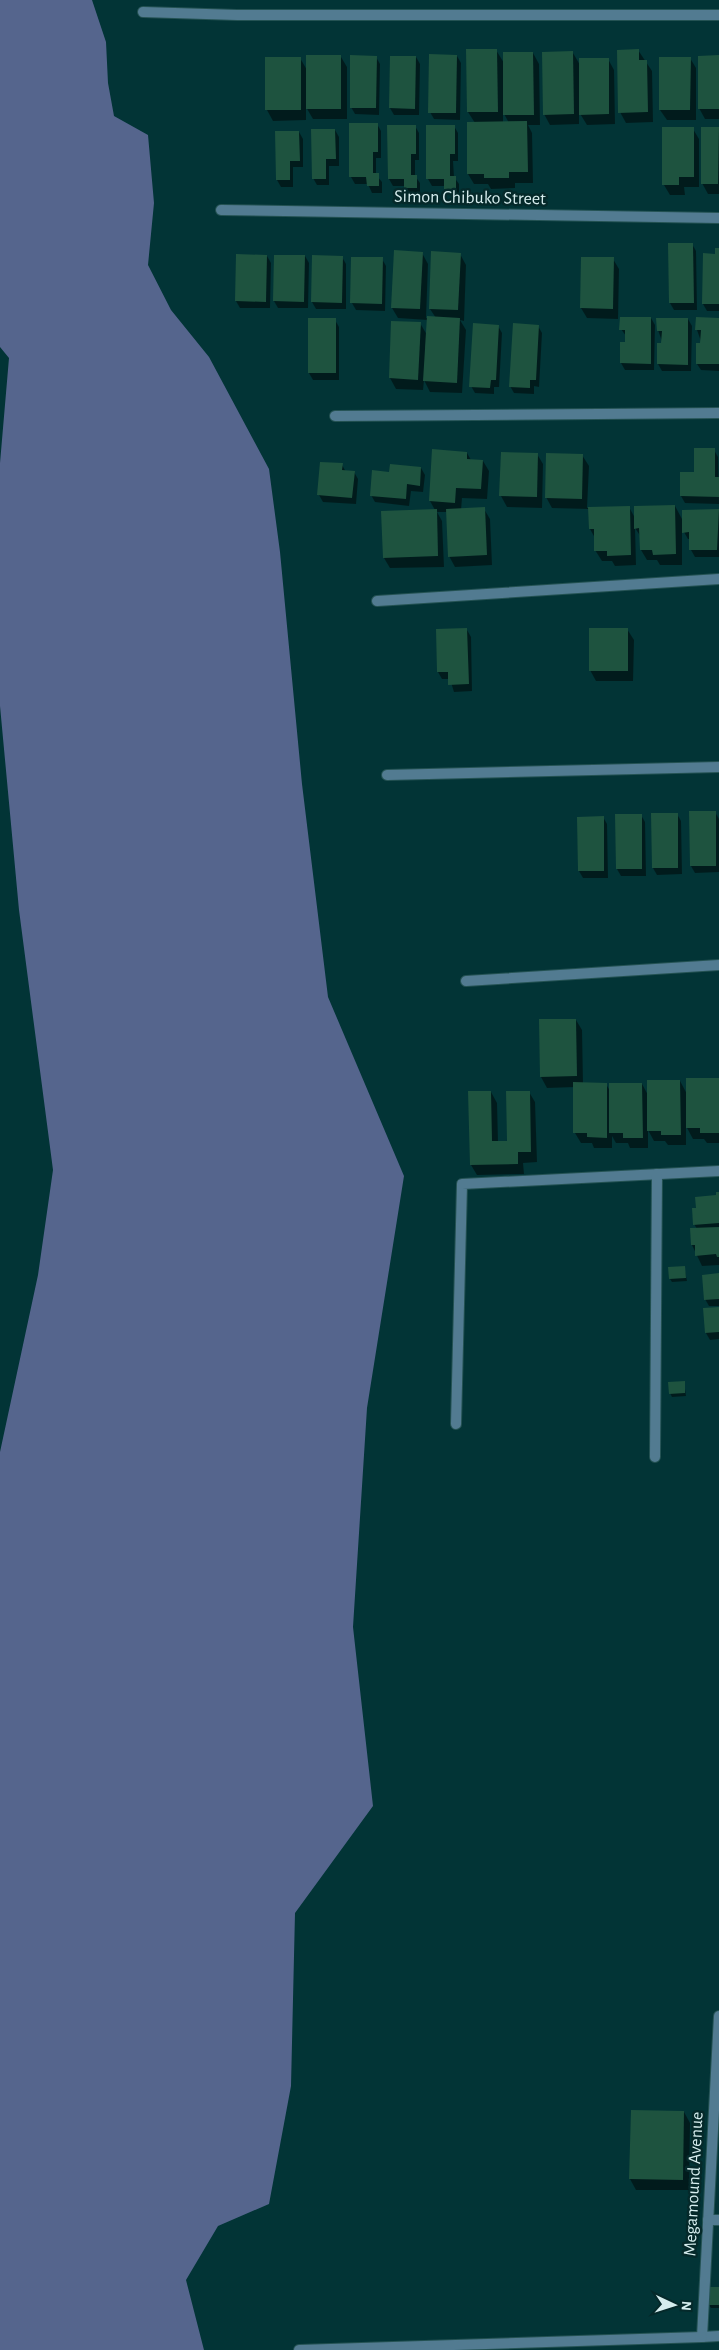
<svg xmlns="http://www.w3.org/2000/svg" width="719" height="2350" viewBox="0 0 719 2350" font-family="'Alegreya Sans',sans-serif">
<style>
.water{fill:#55658d}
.shadow{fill:#0007;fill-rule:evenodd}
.building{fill:#1e533f}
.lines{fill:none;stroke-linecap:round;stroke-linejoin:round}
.street-casing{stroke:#245253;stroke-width:12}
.street{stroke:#527b91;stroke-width:10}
.labels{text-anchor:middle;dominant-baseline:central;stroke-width:5;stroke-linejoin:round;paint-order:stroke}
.street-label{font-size:18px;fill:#d6edee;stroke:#05292a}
</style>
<rect width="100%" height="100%" fill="#023436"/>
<path class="water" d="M0,0h92l14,42 2,41 6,33 34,19 6,68 -6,62 23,45 38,47 60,112 11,83 22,232 26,213 76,179 -37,232 -14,219 20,179 -78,107 -4,173 -22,118 -51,22 -32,54 18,70h-204v-898l38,-177 15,-105 -34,-260 -19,-204v-243l9,-105 -9,-11z"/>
<g class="shadow">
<path d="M496,50l8,13 29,-10 6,11 1,61h-12l4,8 1,50h-18v5l-24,1 -3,-5h-14l-6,-10 7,-51 -7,-11zM503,112l6,11h-6z"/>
<path d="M638,50l14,21 1,51 -27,1 -6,-11z"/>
<path d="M573,53l7,12 28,-6 6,11 1,54 -28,1 -8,-13v12l-29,1 -6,-11z"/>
<path d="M457,56l4,7 -1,57 -26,-1 -4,-7z"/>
<path d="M341,57l6,10v52h-34l-7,-12v13l-33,1 -6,-11v-52h33l7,12z"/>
<path d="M376,57l4,7 -1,51 -24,-1 -4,-7z"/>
<path d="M416,57l4,7 -1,51h-25l-4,-7z"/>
<path d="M719,57v62h-14l-6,-11z"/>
<path d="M690,58l6,10v52h-29l-7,-10z"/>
<path d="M377,124l4,7v27h-5v17l6,7v11h-10l-4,-9h-13l-4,-7z"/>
<path d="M415,126l4,7v27h-4v16l5,7v11h-10l-4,-8h-13l-4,-7z"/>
<path d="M454,126l4,7v28h-5l1,16 5,7v11h-10l-4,-9h-13l-4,-7 -1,-52z"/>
<path d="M702,128h17v66h-11l-6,-11z"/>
<path d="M693,129l6,10v48h-15l1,8h-15l-6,-10z"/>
<path d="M335,130l4,7v29h-10v19h-12l-4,-7z"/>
<path d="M276,132h23l4,7v28h-10v20h-12l-4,-7z"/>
<path d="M669,244h23l4,7 1,59h-23l-4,-7z"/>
<path d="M719,250v61h-12l-4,-7z"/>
<path d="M422,253l6,11 -2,54h10l-6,-9 30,-55 6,11 -2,56 -4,-1 6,10 -4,63 -32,-1 -6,-12 -1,10 -27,-1 -6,-11 30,-55 7,12 1,-15 -30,-2 -6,-10z"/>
<path d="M267,256l4,7 -1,45h-30l-4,-7z"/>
<path d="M305,256l4,7 -1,45h-30l-4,-7z"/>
<path d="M342,257l4,7v45h-30l-4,-7z"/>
<path d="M353,258l29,1 4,7 -1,45 -29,-1 -4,-7z"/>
<path d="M613,259l6,10 -1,50 -31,-1 -6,-10z"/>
<path d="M651,318l4,7 -1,45h-29l-4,-7 5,-27 -5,-7z"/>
<path d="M688,319l4,7 -1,45h-29l-4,-7 5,-20 -5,-14z"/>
<path d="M719,319v52l-18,-1 -4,-6 5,-20 -5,-14z"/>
<path d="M335,320l4,7v53h-26l-4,-7z"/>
<path d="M498,326l4,7 -3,54h-5v7l-19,-1 -4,-7z"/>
<path d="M538,326l4,7 -3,54 -5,-1v8l-20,-1 -4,-7z"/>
<path d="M714,450l4,7 1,47 -34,-1 -4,-7v-23h14z"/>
<path d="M433,451l34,2 4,7 12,1 6,10 -2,28 -25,-1 -1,12 23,-1 6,10 2,46 -37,2 -6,-11 -2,-44h-10l5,9 2,46 -54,1 -6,-10 51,-48 -5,-9z"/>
<path d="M537,454l6,10 -1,44 -35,-1 -6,-11z"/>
<path d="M582,455l7,11 -2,42 42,-1 6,11 40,-12 7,13v46h-22l-3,-5h-10l-6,-10v-13l-6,-9 1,37 -21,1 -3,-5h-10l-7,-11v-12l-5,-9 -1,-20 -37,-1 -6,-11z"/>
<path d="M342,465l4,7h8l4,7 -2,25 -33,-2 -4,-7z"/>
<path d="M421,468l4,7 -2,17 -12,-1 -2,15 -34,-4 -4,-7 19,-22z"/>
<path d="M719,510v47h-24l-4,-7 -1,-11h-2l-4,-7 -1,-21z"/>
<path d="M627,629l7,11 -1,41h-37l-6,-11z"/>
<path d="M467,630l4,7 1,54 -18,1 -4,-13h-8l-4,-7z"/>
<path d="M715,812l4,7v53l-24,1 -4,-7z"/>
<path d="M677,814l4,7 1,53 -25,1 -4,-7z"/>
<path d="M641,815l4,7 1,54h-25l-4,-7 -1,-53z"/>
<path d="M603,817l4,7 1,54h-25l-4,-7z"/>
<path d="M576,1020l6,10 1,54h23l4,7 32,-7 6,11 32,-14 7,13 32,-14v63h-12l-3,-4h-11l-7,-13v19h-18l-3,-4h-11l-6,-11v18h-18l-2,-5h-12l-4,-7v12h-18l-2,-5h-11l-6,-10v-46l-28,1 -6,-11z"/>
<path d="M491,1092l6,11 1,39h11l20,-50 6,10 2,60 -14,1 1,11 -47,1 -6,-10z"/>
<path d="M719,1193v72l-17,1 -10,-21 -1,-15 6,-1 -3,-5 3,-15z"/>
<path d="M684,1267l3,14 -15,1 -2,-3z"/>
<path d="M719,1275v31h-10l-4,-7z"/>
<path d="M719,1308v31l-9,1 -4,-7 -2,-24z"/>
<path d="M684,1382l2,14 -14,1 -2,-4z"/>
<path d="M684,2112l6,11 -1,67h-53l-6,-11z"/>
<path d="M719,2288v20h-8l-2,-3z"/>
</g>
<g class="building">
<path d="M466,49h31l1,63h-31z"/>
<path d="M639,49v11h8l1,52 -30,1 -1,-63z"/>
<path d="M573,51l1,63 -31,1 -1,-63z"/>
<path d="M503,52h30l1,63h-31z"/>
<path d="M429,54l28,1 -1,58h-28z"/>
<rect x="306" y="55" width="35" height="54"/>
<path d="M350,55l27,1 -1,52h-26z"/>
<path d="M719,55v54h-21v-53z"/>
<path d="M390,56h26l-1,53 -26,-1z"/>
<rect x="265" y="57" width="36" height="53"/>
<path d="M659,57h32l-1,53h-31z"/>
<path d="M579,58h30v56l-30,1z"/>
<path d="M527,121l1,51h-19v6h-25v-4h-17v-52z"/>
<path d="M349,123h29v29h-5v21h6v13h-12l-1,-9h-17z"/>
<path d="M387,125h29v29h-5v21h6v13h-13v-9h-16z"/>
<path d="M426,125h29v29h-5v22h6v13h-12v-10h-18z"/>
<path d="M662,127h32v50h-15v8h-17z"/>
<path d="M701,127h18l-1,57h-17z"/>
<path d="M311,129h24l1,30h-10v20h-14z"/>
<path d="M275,131h24l1,30h-10v19h-14z"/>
<path d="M668,243h25l1,60h-25z"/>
<path d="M715,248h4v56h-17l1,-51 12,1z"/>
<path d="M394,250l29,2 -3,57 -29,-1z"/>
<path d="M431,251l30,2 -3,57 -29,-1z"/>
<path d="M236,254l31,1 -1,47 -31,-1z"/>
<path d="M274,255h31l-1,47 -31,-1z"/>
<path d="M312,255l31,1 -1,47 -31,-1z"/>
<path d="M351,257h32l-1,47 -32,-1z"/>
<path d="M581,257h33l-1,52 -33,-1z"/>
<path d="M427,316l33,2 -3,65 -34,-2z"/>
<path d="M620,317h31v47l-31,-1v-21h5v-12h-6z"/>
<path d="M696,317l23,1v46h-23v-21h4l1,-13h-6z"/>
<rect x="308" y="318" width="28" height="55"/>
<path d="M656,318h32v47l-31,-1v-21h4l1,-12h-5z"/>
<path d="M391,321l30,1 -3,58 -29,-2z"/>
<path d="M473,323l26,2 -3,55h-5l-1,8 -21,-1z"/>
<path d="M513,323l26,2 -3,55h-6v8l-21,-1z"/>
<path d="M694,448h21v29h4v20l-39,-1v-24h14z"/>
<path d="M432,449l35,3v7l16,1 -2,29 -25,-1 -1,15 -26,-2z"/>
<path d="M501,452l37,1 -1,44 -38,-1z"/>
<path d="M546,453l37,1 -1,45 -37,-1z"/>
<path d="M320,462l23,1 -1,7 13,1 -3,27 -35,-3z"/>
<path d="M390,464l31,3 -1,19 -13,-2 -1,15 -36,-3 2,-26 17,2z"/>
<path d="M675,505l1,49 -23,1 -1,-5h-12l-1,-22 -5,1v-23z"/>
<path d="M630,506l1,49 -24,1v-5h-13v-22h-5l-1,-22z"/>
<path d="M485,507l2,48 -39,2 -2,-48z"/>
<path d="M437,509l1,47 -55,2 -2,-47z"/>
<path d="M719,509l-2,41h-28v-18l-7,1v-23z"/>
<path d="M467,628l2,56 -21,1v-13h-11l-1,-43z"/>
<rect x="589" y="628" width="39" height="43"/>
<path d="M689,811h27v55h-26z"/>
<path d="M651,813h27v55h-26z"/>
<path d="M615,814h27v55h-26z"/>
<path d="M604,816v55h-26l-1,-54z"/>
<path d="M539,1019h37l1,57 -37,1z"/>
<path d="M686,1078h33v55h-19v-5h-14z"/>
<path d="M647,1080h33l1,55h-20v-4h-14z"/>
<path d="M573,1082l34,1v55l-20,-1v-4h-14z"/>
<path d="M609,1083h33l1,55h-20v-5h-14z"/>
<path d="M468,1091h23l1,50h15l-1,-50h24l1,61h-13v12l-48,1z"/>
<path d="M716,1192h3v31l-26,2 -1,-17h4l-1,-11 21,-2z"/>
<path d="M719,1227v30h-2l-1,-3 -21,2v-11h-4l-1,-17z"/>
<path d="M685,1266l1,12 -17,1 -1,-12z"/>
<path d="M719,1273v26l-15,1 -2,-25z"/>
<path d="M719,1307v25l-14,1 -2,-25z"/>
<path d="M685,1381v12l-16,1 -1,-12z"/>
<path d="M631,2110l53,1 -1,69 -54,-1z"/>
<path d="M709,2287h10v18h-11z"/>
</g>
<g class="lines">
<g class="street-casing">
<g id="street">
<path d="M143,12l94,3h482"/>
<path d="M221,210l498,8"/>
<path d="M335,416l384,-3"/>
<path d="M377,601l342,-22"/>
<path d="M387,775l332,-8"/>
<path d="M466,981l253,-16"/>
<path d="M456,1424l6,-240 257,-13"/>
<path d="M655,1457l2,-283"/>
<path d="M719,2016l-17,321 17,-1"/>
<path d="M708,2220h11"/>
<path d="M299,2350l403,-13"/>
</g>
</g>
<use href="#street" class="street"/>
</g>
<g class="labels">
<g class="street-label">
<text transform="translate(470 198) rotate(1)">Simon Chibuko Street</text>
<text transform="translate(694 2184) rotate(-87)">Megamound Avenue</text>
</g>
</g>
<g transform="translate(674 2305) rotate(94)" stroke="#05292a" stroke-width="4" paint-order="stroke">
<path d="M0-4L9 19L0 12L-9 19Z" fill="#d6edee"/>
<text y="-8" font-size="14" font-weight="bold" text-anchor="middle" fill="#d6edee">N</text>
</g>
</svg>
